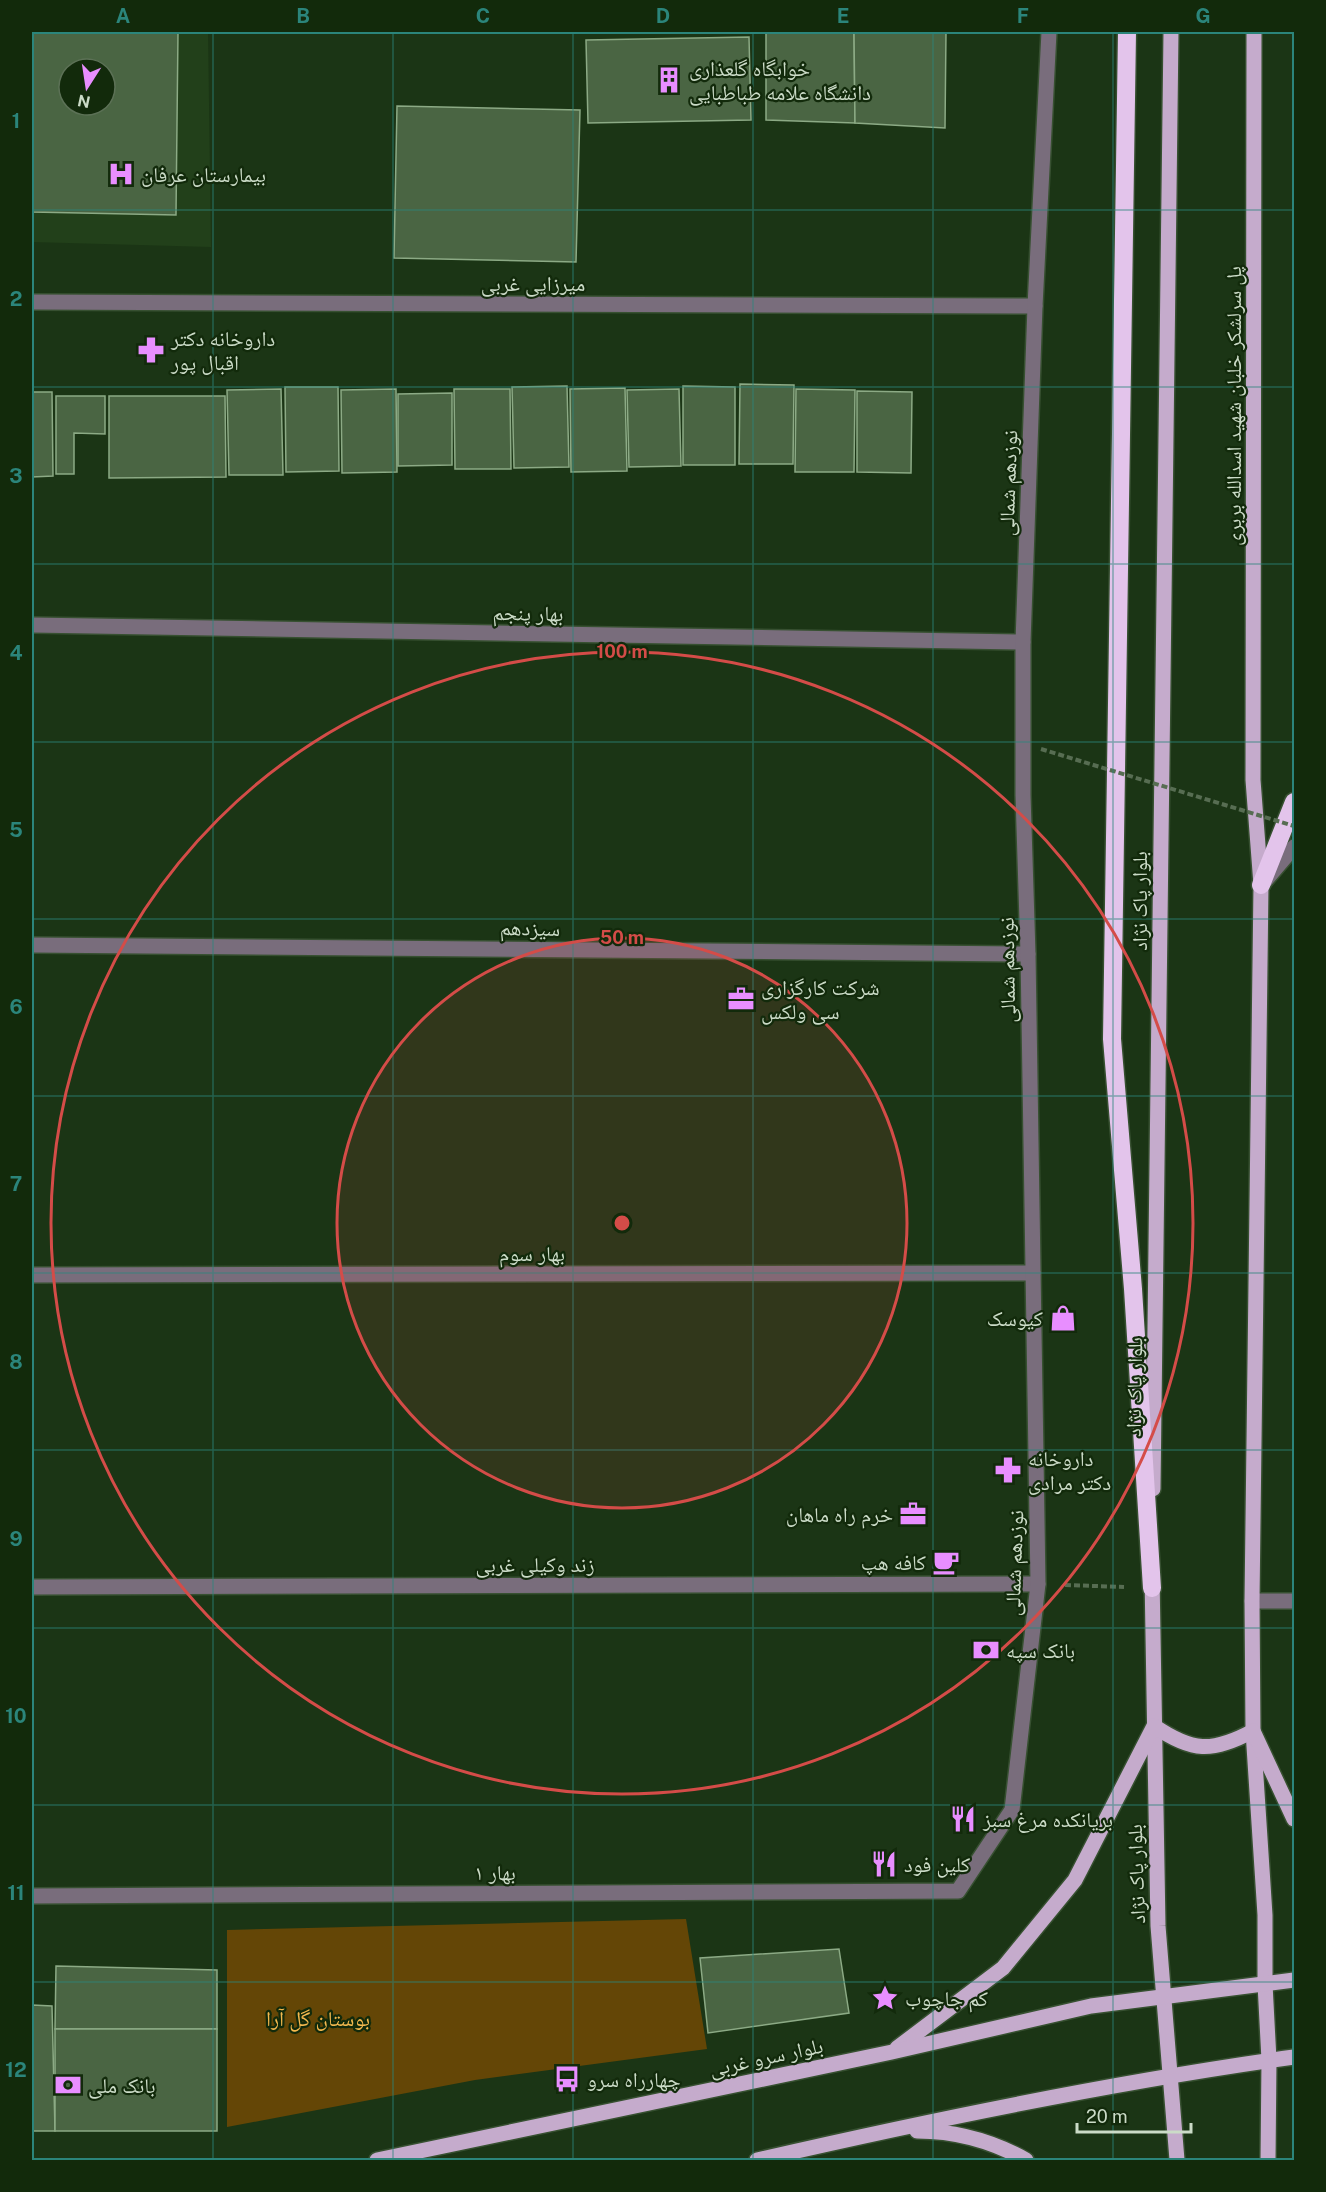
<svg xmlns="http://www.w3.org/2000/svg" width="1326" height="2192" viewBox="0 0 1326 2192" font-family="'Public Sans','Noto Naskh Arabic',sans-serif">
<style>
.built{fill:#22401a;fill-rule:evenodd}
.green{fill:#644606}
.building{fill:#4a6543;stroke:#8caa85;stroke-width:1.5;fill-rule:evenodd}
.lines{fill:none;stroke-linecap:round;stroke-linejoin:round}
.minor-casing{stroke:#375031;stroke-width:18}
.major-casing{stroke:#375031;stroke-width:18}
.highway-casing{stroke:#375031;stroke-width:21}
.path{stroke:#576d52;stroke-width:4;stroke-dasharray:6 3;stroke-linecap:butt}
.minor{stroke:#796d7c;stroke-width:15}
.major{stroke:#c5abcc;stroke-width:15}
.highway{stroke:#e3c4eb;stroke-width:18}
.path-bridge{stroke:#576d52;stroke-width:4;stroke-dasharray:6 3;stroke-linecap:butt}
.grid{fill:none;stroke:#2b857b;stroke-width:1.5;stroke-opacity:0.55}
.ring{fill:none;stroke:#d44c48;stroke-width:3}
.labels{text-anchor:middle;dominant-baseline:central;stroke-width:4.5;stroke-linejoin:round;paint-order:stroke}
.poi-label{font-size:21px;fill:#cbdbc7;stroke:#122a0b;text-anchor:start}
.street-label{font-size:21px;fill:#cbdbc7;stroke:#122a0b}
.park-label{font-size:21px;fill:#f4b94f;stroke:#122a0b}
.centre{fill:#d44c48;stroke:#122a0b;stroke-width:3}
.ring-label{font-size:18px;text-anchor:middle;font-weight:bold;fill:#d44c48;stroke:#122a0b;stroke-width:4.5;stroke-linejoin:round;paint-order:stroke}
.neatline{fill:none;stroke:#2b857b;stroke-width:2}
.grid-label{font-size:20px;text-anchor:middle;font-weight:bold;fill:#2b857b}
</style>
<rect width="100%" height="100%" fill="#1b3515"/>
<path class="built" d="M32,32h176l3,215 -179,-5zM69,69h36v36h-36z"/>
<path class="green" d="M686,1919l21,130 -232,31 -248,47v-197z"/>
<g class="building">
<path d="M32,32h146l-2,183 -144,-3zM69,69h36v36h-36z"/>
<path d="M766,32h88l1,91 -89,-3z"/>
<path d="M854,32h92l-1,96 -90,-5z"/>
<path d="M749,37l2,83 -163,3 -2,-83z"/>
<path d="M397,106l183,4 -4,152 -182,-4z"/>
<path d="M740,384l54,1 -1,79h-54z"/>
<path d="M567,386l2,81 -55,1 -2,-81z"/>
<path d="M683,386l52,1v78h-52z"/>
<path d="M285,387h53l1,84 -53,1z"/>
<path d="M625,388l2,83 -56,1 -1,-83z"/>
<path d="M281,389l2,86h-54l-2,-85z"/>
<path d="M396,389l1,83 -55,1 -1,-83z"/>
<path d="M454,389h56l1,80h-56z"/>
<path d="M679,389l2,77 -52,1 -2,-77z"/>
<path d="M796,389l59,1 -1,82h-59z"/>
<path d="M857,391l55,1 -1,81 -54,-1z"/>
<path d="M32,392h20l1,84 -21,1z"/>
<path d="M452,393v72l-54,1v-72z"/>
<path d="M56,396h49v38l-31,-1v41h-18z"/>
<path d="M109,396h116l1,81 -117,1z"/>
<path d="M839,1949l10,64 -141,20 -8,-75z"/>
<path d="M56,1966l161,4v59h-162z"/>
<path d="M32,2005l20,1 3,125h-23z"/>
<rect x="55" y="2029" width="162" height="102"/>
</g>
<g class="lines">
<g class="minor-casing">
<g id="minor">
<path d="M32,302l1003,4"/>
<path d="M32,625l991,17"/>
<path d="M1265,881l29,-34"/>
<path d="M32,945l996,9"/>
<path d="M32,1275l1001,-2"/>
<path d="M32,1587l1006,-3"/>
<path d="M1252,1601h42"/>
<path d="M32,1896l926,-5 54,-81 26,-226 -10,-630 -5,-159v-153l12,-336 14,-274"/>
</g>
</g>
<g class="major-casing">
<g id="major">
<path d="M1254,32l-1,748 8,105 -9,716 1,130 12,184v69l4,76 -1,100"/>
<path d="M1153,1489l18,-1457"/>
<path d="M1152,1576l6,350 19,234"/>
<path d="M897,2048l106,-80 72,-88 79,-154c38,26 58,27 99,5l41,88"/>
<path d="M917,2131c39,0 75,10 109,29"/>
<path d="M377,2160l515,-108 199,-46 203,-26"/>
<path d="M757,2160c178,-41 357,-78 537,-103"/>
</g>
</g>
<g class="highway-casing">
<g id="highway">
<path d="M1127,32l-15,1007 21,250 19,299"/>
<path d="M1261,885l33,-83"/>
</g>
</g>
<path class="path" d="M1065,1585l59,2"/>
<use href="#minor" class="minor"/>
<use href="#major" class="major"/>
<use href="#highway" class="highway"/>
<path class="path-bridge" d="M1041,749l253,77"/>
</g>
<path class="grid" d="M213,32v2128M393,32v2128M573,32v2128M753,32v2128M933,32v2128M1113,32v2128M32,210h1262M32,387h1262M32,564h1262M32,742h1262M32,919h1262M32,1096h1262M32,1273h1262M32,1450h1262M32,1628h1262M32,1805h1262M32,1982h1262"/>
<circle cx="622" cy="1223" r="285" fill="#d44c48" fill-opacity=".12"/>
<g class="ring">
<circle cx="622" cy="1223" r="285"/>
<circle cx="622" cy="1223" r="571"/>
</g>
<defs>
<g id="building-bare" transform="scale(2.07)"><path d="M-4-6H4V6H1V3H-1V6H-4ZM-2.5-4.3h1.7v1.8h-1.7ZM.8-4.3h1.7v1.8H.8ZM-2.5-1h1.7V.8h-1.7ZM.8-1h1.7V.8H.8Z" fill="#e88eff" stroke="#122a0b" stroke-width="2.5" paint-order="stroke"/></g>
<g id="hospital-bare" transform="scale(2.07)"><path d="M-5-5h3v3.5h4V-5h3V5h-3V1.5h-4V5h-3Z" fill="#e88eff" stroke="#122a0b" stroke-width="2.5" paint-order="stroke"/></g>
<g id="pharmacy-bare" transform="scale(2.07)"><path d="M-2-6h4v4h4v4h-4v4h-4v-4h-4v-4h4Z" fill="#e88eff" stroke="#122a0b" stroke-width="2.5" paint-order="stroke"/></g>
<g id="office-bare" transform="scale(2.07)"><path d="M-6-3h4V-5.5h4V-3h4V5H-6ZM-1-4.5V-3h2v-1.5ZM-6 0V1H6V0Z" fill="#e88eff" stroke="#122a0b" stroke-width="2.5" paint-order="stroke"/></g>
<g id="shop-bare" transform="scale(2.07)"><path d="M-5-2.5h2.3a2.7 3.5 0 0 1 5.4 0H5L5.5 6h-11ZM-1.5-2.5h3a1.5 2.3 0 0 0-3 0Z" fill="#e88eff" stroke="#122a0b" stroke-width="2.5" paint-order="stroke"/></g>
<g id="cafe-bare" transform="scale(2.07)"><path d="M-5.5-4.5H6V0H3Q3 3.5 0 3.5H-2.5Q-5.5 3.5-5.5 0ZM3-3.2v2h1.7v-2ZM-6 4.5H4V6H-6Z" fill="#e88eff" stroke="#122a0b" stroke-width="2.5" paint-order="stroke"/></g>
<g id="bank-bare" transform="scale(2.07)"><path d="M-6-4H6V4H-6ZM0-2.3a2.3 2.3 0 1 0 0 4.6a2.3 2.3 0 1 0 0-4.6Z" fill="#e88eff" stroke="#122a0b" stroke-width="2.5" paint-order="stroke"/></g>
<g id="restaurant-bare" transform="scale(2.07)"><path d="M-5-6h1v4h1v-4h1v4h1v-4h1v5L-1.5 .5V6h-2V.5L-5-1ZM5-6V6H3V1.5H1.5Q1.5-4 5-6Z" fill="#e88eff" stroke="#122a0b" stroke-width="2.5" paint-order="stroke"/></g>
<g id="sight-bare" transform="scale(2.07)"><path d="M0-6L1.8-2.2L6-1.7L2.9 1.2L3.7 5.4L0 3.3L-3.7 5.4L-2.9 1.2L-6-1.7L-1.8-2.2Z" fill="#e88eff" stroke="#122a0b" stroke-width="2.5" paint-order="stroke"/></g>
<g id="bus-bare" transform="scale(2.07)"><path d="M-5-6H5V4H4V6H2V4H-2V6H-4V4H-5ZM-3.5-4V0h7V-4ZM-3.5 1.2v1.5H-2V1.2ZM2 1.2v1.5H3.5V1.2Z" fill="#e88eff" stroke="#122a0b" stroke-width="2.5" paint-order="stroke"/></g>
</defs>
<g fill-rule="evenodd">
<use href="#building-bare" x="669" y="80"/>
<use href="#hospital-bare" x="121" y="174"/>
<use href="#pharmacy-bare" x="151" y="350"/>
<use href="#office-bare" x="741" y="999"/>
<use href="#shop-bare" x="1063" y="1318"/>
<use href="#pharmacy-bare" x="1008" y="1470"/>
<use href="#office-bare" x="913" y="1514"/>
<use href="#cafe-bare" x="946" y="1562"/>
<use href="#bank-bare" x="986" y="1650"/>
<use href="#restaurant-bare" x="963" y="1819"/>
<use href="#restaurant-bare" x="884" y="1864"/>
<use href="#sight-bare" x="885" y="1998"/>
<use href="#bus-bare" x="567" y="2079"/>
<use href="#bank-bare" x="68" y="2085"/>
</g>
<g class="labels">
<g class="poi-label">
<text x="689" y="68">خوابگاه گلعذاری<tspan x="689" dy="24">دانشگاه علامه طباطبایی</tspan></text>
<text x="141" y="174">بیمارستان عرفان</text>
<text x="171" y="338">داروخانه دکتر<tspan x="171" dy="24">اقبال پور</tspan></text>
<text x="761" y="987">شرکت کارگزاری<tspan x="761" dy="24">سی ولکس</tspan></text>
<text x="1043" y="1318" text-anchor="end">کیوسک</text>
<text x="1028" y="1458">داروخانه<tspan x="1028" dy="24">دکتر مرادی</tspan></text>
<text x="893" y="1514" text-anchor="end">خرم راه ماهان</text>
<text x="926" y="1562" text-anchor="end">کافه هپ</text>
<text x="1006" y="1650">بانک سپه</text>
<text x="983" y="1819">بریانکده مرغ سبز</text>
<text x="904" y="1864">کلین فود</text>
<text x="905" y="1998">کم جاچوب</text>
<text x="587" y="2079">چهارراه سرو</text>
<text x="88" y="2085">بانک ملی</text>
</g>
<g class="street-label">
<text x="533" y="283">میرزایی غربی</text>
<text transform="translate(1233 406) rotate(-90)">پل سرلشکر خلبان شهید اسدالله بربری</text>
<text transform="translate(1008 483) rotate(-88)">نوزدهم شمالی</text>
<text transform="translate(528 613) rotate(1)">بهار پنجم</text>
<text transform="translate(1139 901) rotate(-90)">بلوار پاک نژاد</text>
<text transform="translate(530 928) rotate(1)">سیزدهم</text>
<text transform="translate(1007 970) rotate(-91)">نوزدهم شمالی</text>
<text x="532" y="1253">بهار سوم</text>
<text transform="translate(1134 1387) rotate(-89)">بلوار پاک نژاد</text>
<text transform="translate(1014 1563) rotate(-88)">نوزدهم شمالی</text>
<text x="535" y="1564">زند وکیلی غربی</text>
<text x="495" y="1872">بهار ۱</text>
<text transform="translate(1136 1874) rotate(-92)">بلوار پاک نژاد</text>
<text transform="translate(766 2057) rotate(-12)">بلوار سرو غربی</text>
</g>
<g class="park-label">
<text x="318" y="2018">بوستان گل‌ آرا</text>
</g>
</g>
<circle cx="622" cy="1223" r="9" class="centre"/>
<g class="ring-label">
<text x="622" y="658">100 m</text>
<text x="622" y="944">50 m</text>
</g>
<rect width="1326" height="2192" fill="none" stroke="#122a0b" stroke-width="66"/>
<g transform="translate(87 87) rotate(192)"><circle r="28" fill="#122a0b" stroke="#5c7156" stroke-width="1.5"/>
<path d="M0-4.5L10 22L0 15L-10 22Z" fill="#e88eff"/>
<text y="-9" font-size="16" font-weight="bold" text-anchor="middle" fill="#cbdbc7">N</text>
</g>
<path d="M1077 2123v9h114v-9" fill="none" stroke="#cbdbc7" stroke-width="3"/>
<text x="1086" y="2123" font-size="18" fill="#cbdbc7" stroke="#122a0b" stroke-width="4.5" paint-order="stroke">20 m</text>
<rect x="33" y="33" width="1260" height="2126" class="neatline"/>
<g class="grid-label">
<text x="123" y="23">A</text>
<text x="303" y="23">B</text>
<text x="483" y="23">C</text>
<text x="663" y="23">D</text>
<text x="843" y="23">E</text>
<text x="1023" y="23">F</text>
<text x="1203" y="23">G</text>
<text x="16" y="128">1</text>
<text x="16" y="306">2</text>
<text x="16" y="483">3</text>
<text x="16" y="660">4</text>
<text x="16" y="837">5</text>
<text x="16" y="1014">6</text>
<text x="16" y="1191">7</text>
<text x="16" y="1369">8</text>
<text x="16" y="1546">9</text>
<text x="16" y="1723">10</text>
<text x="16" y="1900">11</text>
<text x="16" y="2077">12</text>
</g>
</svg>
